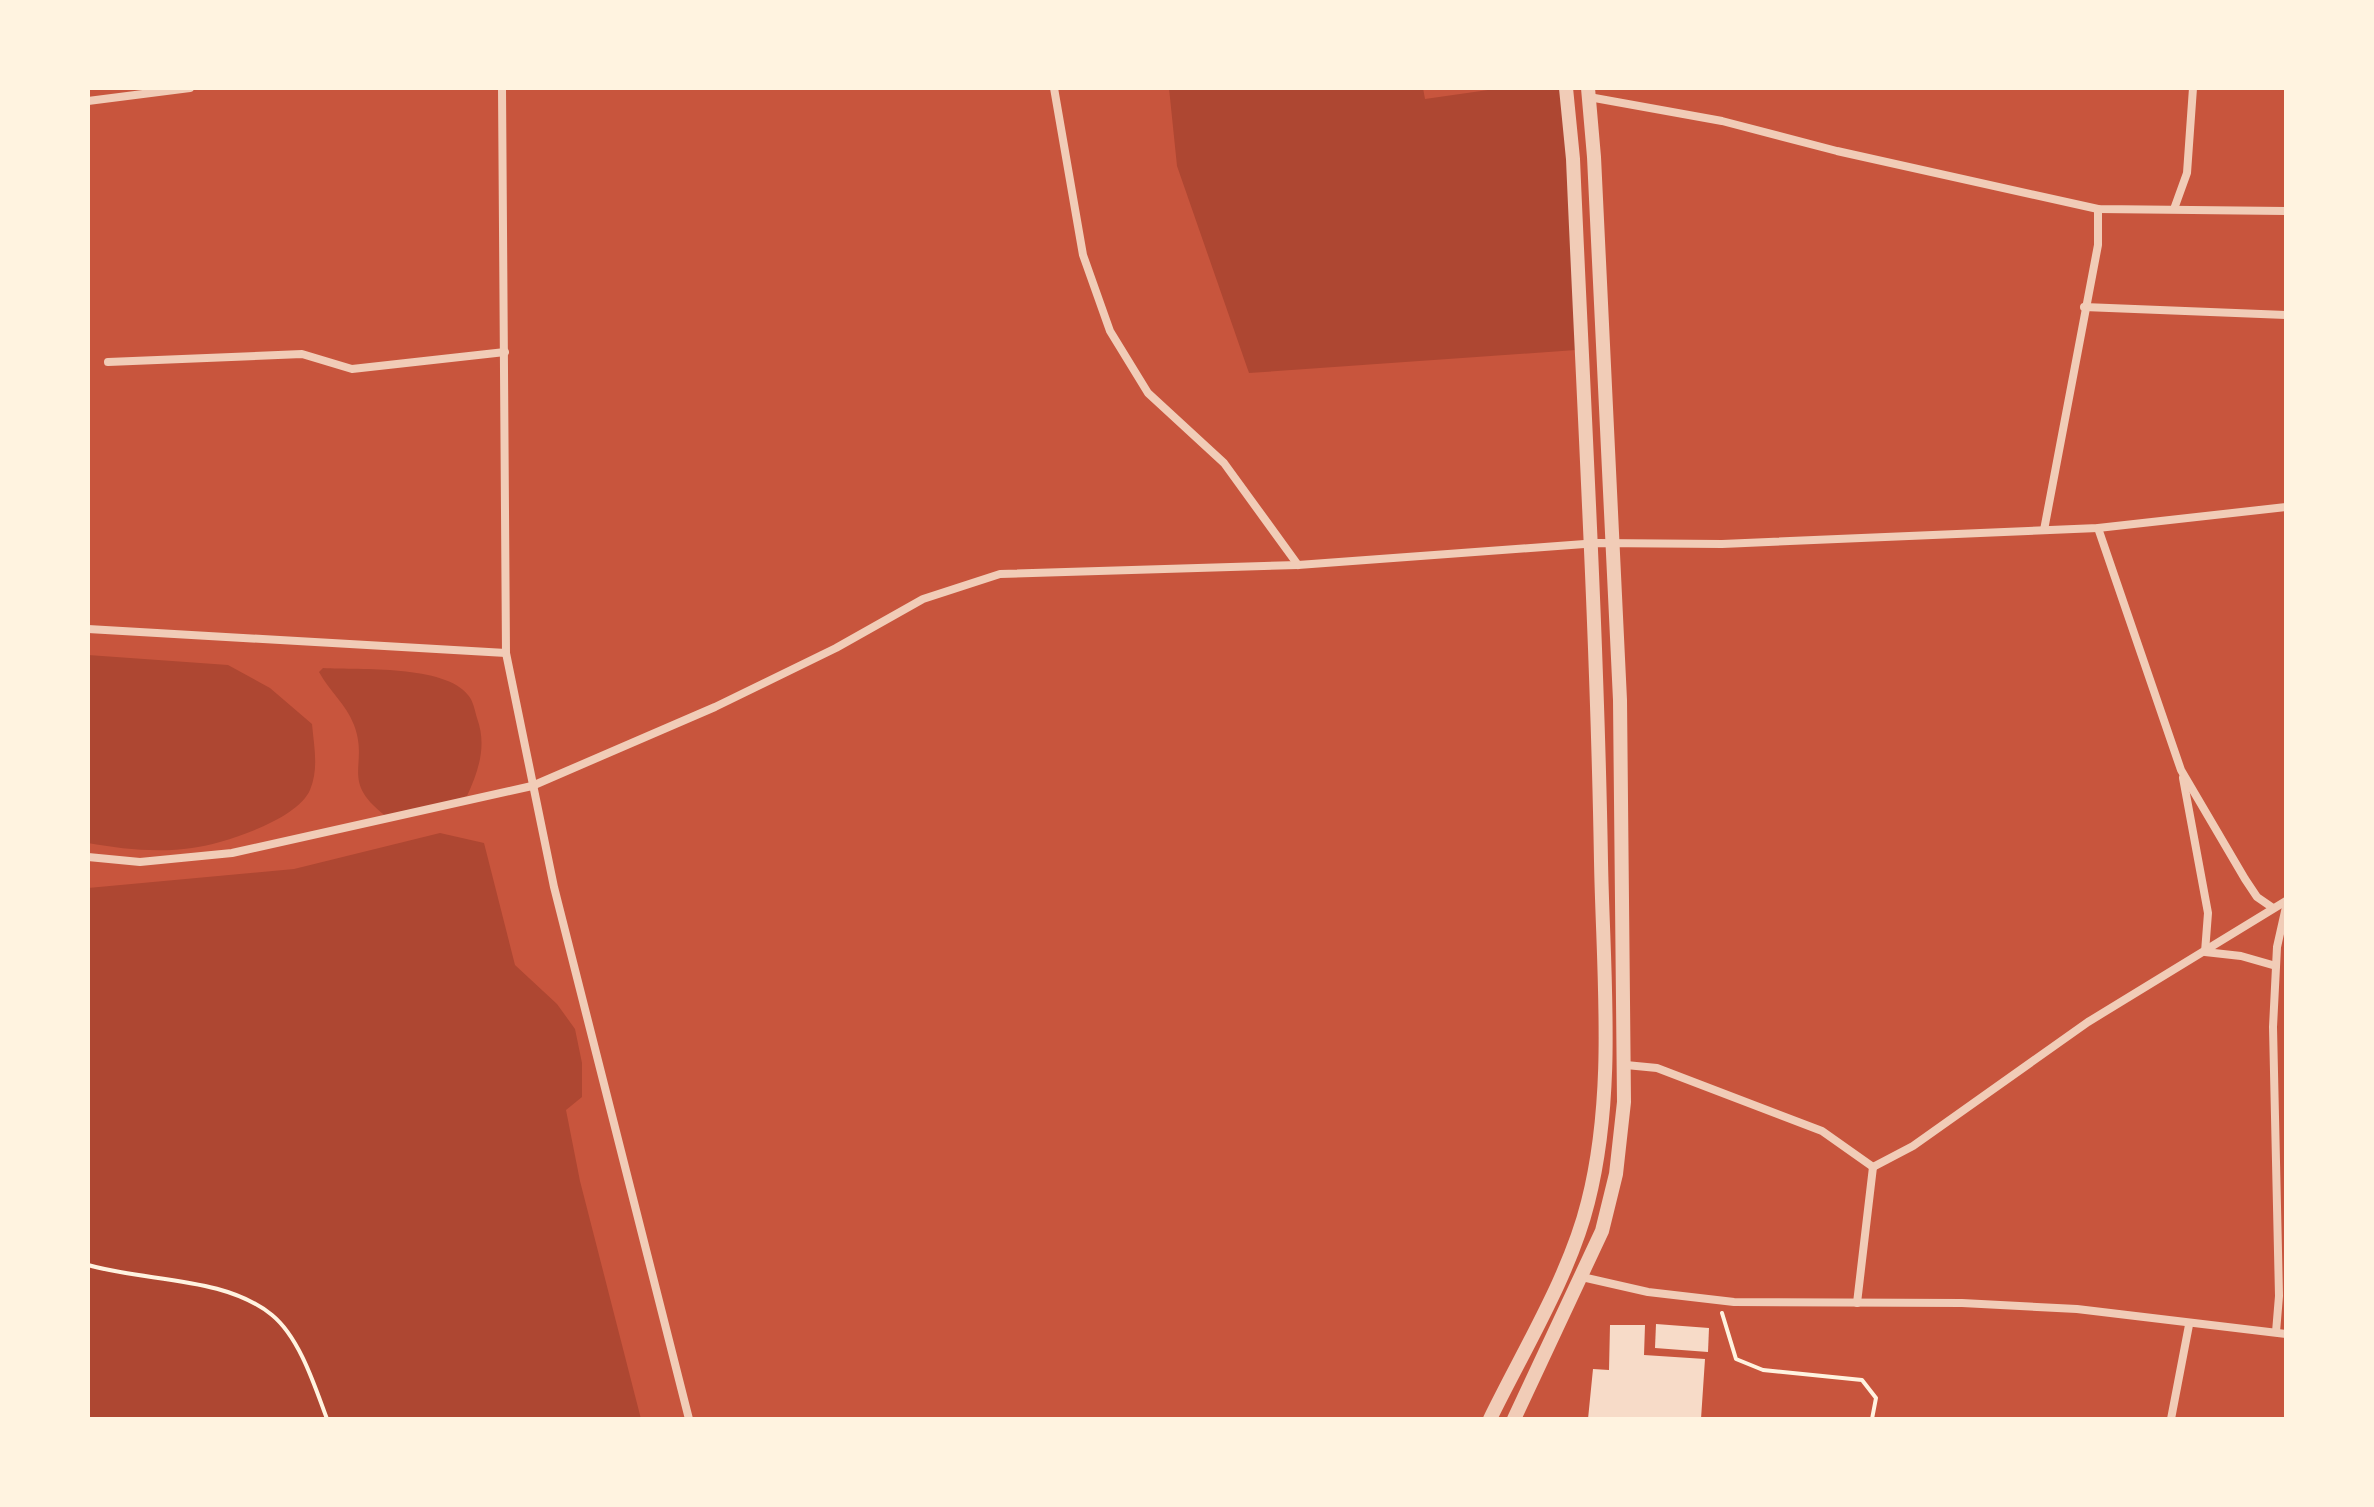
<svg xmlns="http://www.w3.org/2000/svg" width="2374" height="1507" viewBox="0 0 2374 1507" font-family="Commissioner,sans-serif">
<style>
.green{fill:#ae4732}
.building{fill:#f7dbc8}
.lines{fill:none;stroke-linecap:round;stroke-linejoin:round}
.path{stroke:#fff3e0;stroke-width:4}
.minor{stroke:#f1ccb7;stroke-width:8}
.tertiary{stroke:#f1ccb7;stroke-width:14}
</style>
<rect width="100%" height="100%" fill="#c8553d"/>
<g class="green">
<path d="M1169,88h254l2,11 77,-11h58l14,115 2,147 -327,23 -72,-207z"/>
<path d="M88,655l140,10 42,23 42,36c2,23 7,44 -2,66 -13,30 -87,54 -118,58 -34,5 -71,1 -104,-5z"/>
<path d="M323,668c37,2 122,-3 145,27 5,5 7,16 9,23 10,27 2,52 -10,78l-77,23c-53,-38 -20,-52 -36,-94 -8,-21 -25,-34 -35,-53z"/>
<path d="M440,833l44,10 31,122 42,39 18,25 7,34v34l-16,13 14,71 61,238h-553v-531l206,-19z"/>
</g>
<g class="building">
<path d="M1656,1324l53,4 -1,24 -53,-4z"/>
<path d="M1610,1325h35l-1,30 61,4 -4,60h-113l5,-50 16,1z"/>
</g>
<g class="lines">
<g class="path">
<path d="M88,1265c58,17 136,11 184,50 28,23 43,72 55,104"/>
<path d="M1722,1313l14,46 27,11 99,10 14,18 -4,21"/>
</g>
<g class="minor">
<path d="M502,88l4,565 48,234 135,532"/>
<path d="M1054,88l29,167 27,76 38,62 76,70 74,102"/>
<path d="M1589,97l133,24 115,30 261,58 188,2"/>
<path d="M88,101l102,-13"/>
<path d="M2174,209l13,-36 6,-85"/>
<path d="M2084,307l202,8"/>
<path d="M108,362l194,-8 50,15 153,-17"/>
<path d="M2098,528l83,242 64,109 12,18 16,11"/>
<path d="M2044,530l54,-285v-36"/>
<path d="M88,629l418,24"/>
<path d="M2183,778l25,135 -3,39 36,4 35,10"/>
<path d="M88,857l52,5 92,-9 300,-67 183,-79 121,-59 87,-49 77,-25 298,-9 300,-22 124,1 376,-16 188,-21"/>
<path d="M1626,1065l31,3 165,63 51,36"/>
<path d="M1873,1167l40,-21 175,-124 198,-121"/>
<path d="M1582,1277l66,15 86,10 228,1 115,6 209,25"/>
<path d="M1857,1303l16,-136"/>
<path d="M2276,1332l3,-36 -6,-269 4,-80 9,-40"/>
<path d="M2171,1419l18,-94"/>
</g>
<g class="tertiary">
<path d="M1490,1419c33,-68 80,-144 98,-217 28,-110 15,-229 13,-341 -4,-234 -18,-468 -28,-702l-7,-71"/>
<path d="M1514,1419l88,-188 14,-57 8,-72 -4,-402 -26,-543 -6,-69"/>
</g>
</g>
<rect width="2374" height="1507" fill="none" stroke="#fff3e0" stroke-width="180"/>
</svg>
